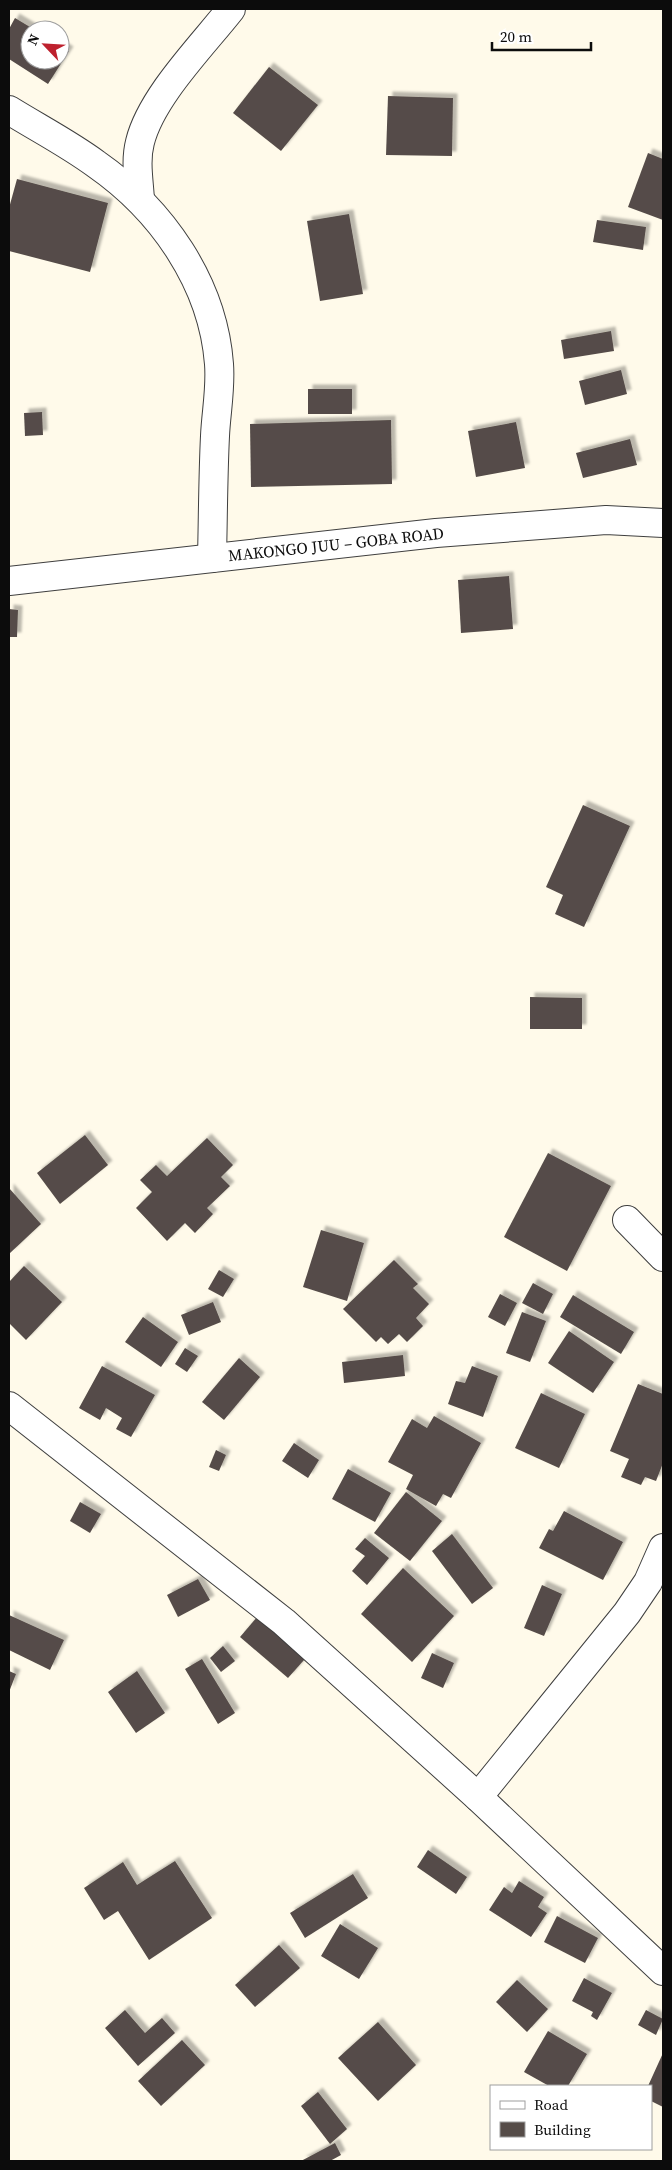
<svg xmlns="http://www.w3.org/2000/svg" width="672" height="2170" viewBox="0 0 672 2170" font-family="'Source Serif 4',serif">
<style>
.building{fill:#554c48;filter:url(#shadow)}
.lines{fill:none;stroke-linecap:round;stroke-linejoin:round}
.minor-casing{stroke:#3f3f3f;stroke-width:30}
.minor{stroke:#fff;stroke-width:28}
.labels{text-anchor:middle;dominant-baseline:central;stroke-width:5;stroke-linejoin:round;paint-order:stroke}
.street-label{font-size:16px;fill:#0c0c0c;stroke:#fff}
</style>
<defs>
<filter id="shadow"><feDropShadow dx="4.5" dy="-4.5" stdDeviation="1" flood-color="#0004"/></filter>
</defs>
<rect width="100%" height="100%" fill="#fffaea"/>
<g class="building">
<path d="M15,18l20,12h-5v30h30v-15l9,6 -21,33 -39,-25v-30z"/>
<path d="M269,67l49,38 -37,46 -48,-38z"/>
<path d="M388,96l65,2 -1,58 -66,-1z"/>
<path d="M648,153l15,6v61l-35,-13z"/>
<path d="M17,179l91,24 -18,69 -81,-21v-43z"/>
<path d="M349,214l14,80 -43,7 -13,-80z"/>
<path d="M597,220l49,7 -3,23 -50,-8z"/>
<path d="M611,331l3,20 -50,8 -3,-19z"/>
<path d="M621,370l6,24 -42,11 -6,-24z"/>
<rect x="308" y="389" width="44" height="25"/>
<path d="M42,412l1,23 -18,1 -1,-23z"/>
<path d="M391,420l1,64 -141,3 -1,-63z"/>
<path d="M516,422l9,46 -49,9 -8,-46z"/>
<path d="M630,439l7,26 -54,13 -7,-25z"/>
<path d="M509,576l4,53 -52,4 -3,-53z"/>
<path d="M9,609l9,1 -1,27h-8z"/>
<path d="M583,805l47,21 -46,101 -29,-13 8,-19 -17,-8z"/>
<path d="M530,997l52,1v31h-52z"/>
<path d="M85,1135l23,30 -48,39 -23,-31z"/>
<path d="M207,1138l26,27 -12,12 9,9 -23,22 6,6 -18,19 -10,-10 -18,18 -31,-33 16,-16 -12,-12 16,-15 11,11z"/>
<path d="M548,1153l63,33 -44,85 -63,-34z"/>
<path d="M9,1188l32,36 -32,30z"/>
<path d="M321,1230l43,13 -17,58 -44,-14z"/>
<path d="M394,1260l24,24 -5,4 16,16 -13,14 7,8 -16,16 -8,-8 -11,10 -7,-7 -5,5 -33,-33z"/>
<path d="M24,1266l38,36 -36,38 -17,-17v-41z"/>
<path d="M219,1270l15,9 -11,18 -15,-8z"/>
<path d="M533,1283l20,11 -10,20 -21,-11z"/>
<path d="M500,1294l17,9 -12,23 -17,-9z"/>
<path d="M573,1295l61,37 -13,22 -61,-37z"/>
<path d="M213,1302l8,20 -32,13 -8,-20z"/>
<path d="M522,1312l24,9 -16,41 -24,-9z"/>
<path d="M143,1317l35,25 -17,25 -36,-25z"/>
<path d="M569,1331l45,31 -21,31 -45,-30z"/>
<path d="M185,1348l13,8 -11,16 -12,-8z"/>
<path d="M403,1355l2,21 -61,7 -2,-21z"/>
<path d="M239,1358l21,19 -36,43 -22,-18z"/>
<path d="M102,1366l53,29 -24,42 -15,-8 6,-11 -16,-10 -6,12 -21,-12z"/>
<path d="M472,1366l26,10 -15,41 -35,-13 8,-23 9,2z"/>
<path d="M638,1384l25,10v69l-7,18 -11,-4 -4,8 -20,-8 8,-18 -19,-8z"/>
<path d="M541,1393l44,21 -26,54 -44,-20z"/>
<path d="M434,1416l47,27 -30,55 -8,-4 -7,12 -30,-17 7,-14 -25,-13 24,-43 15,9z"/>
<path d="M294,1443l25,17 -11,18 -26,-17z"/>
<path d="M216,1450l10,5 -7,16 -10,-4z"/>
<path d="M348,1469l43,24 -16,29 -43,-23z"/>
<path d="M406,1492l36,29 -32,40 -36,-28z"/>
<path d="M80,1502l21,12 -11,19 -20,-12z"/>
<path d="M564,1511l59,31 -20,38 -64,-32 10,-19 4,2z"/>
<path d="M452,1534l41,54 -21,16 -40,-53z"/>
<path d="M365,1538l24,20 -22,27 -15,-14 13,-15 -10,-7z"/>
<path d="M403,1568l51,48 -42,46 -51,-48z"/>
<path d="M198,1579l12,21 -32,17 -11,-22z"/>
<path d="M542,1585l20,9 -18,42 -20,-8z"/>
<path d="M264,1609l48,42 -24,27 -48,-41z"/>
<path d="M9,1615l55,25 -14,30 -41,-20z"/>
<path d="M223,1646l12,15 -14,11 -11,-14z"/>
<path d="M432,1653l22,10 -11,25 -22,-10z"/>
<path d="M202,1659l33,54 -17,11 -33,-55z"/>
<path d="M9,1671l7,3 -7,18z"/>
<path d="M137,1671l28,42 -29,20 -28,-41z"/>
<path d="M428,1850l39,27 -11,17 -39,-27z"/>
<path d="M175,1861l37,57 -63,42 -31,-49 -14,9 -20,-32 39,-26 14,23z"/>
<path d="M353,1874l15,24 -63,40 -15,-25z"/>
<path d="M519,1881l25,16 -6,10 9,6 -16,24 -42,-27 15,-23 8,6z"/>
<path d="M557,1916l41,22 -13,25 -41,-21z"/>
<path d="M340,1924l38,24 -19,31 -38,-23z"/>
<path d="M279,1945l21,23 -45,39 -20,-22z"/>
<path d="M584,1978l28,15 -15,27 -6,-4 2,-4 -21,-11z"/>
<path d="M517,1980l31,29 -21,23 -31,-30z"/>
<path d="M125,2010l20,23 17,-15 13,15 -37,33 -33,-38z"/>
<path d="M646,2010l17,9 -7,16 -18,-10z"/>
<path d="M378,2022l38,43 -38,36 -40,-43z"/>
<path d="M548,2031l39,23 -19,32h-19l-25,-14z"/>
<path d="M182,2040l23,25 -44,41 -23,-25z"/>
<path d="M663,2053v54l-12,-6v-15h-3z"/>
<path d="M318,2092l29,37 -17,15 -29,-38z"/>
<path d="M335,2143l6,12 -11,6h-29z"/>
</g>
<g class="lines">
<g class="minor-casing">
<g id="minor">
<path d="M9,110c29,18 60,34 87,54 66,46 117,119 123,200 2,24 -3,49 -4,72 -2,41 -2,81 -3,122"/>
<path d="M140,200c-1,-19 -5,-39 0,-58 11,-45 62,-96 91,-133"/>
<path d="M9,581l427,-48 170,-13 57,3"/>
<path d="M627,1220l36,37"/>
<path d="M9,1406l275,216 194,175 185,174"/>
<path d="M478,1797l149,-184 21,-31 15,-34"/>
</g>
</g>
<use href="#minor" class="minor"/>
</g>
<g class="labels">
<g class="street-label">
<text transform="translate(336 544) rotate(-6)">MAKONGO JUU – GOBA ROAD</text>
</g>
</g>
<rect width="672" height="2170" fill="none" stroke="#0c0c0c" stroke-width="20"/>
<rect x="490" y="2085" width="162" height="65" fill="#ffffff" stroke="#9e9e9e"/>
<rect x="500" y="2101" width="25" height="8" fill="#ffffff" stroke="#9e9e9e"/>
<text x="534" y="2110" font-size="15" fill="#0c0c0c">Road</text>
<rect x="500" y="2122" width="25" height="15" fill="#554c48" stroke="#9e9e9e"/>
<text x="534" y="2135" font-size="15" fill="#0c0c0c">Building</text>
<g transform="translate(45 45) rotate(295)"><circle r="24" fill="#ffffff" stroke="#9e9e9e"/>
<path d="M0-4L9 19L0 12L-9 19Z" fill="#be212e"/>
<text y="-8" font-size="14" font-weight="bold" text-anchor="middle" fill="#0c0c0c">N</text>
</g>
<path d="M492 42v8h99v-8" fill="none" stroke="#0c0c0c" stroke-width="2.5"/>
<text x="500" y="42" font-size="15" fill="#0c0c0c" stroke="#ffffff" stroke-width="4" paint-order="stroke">20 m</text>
</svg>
